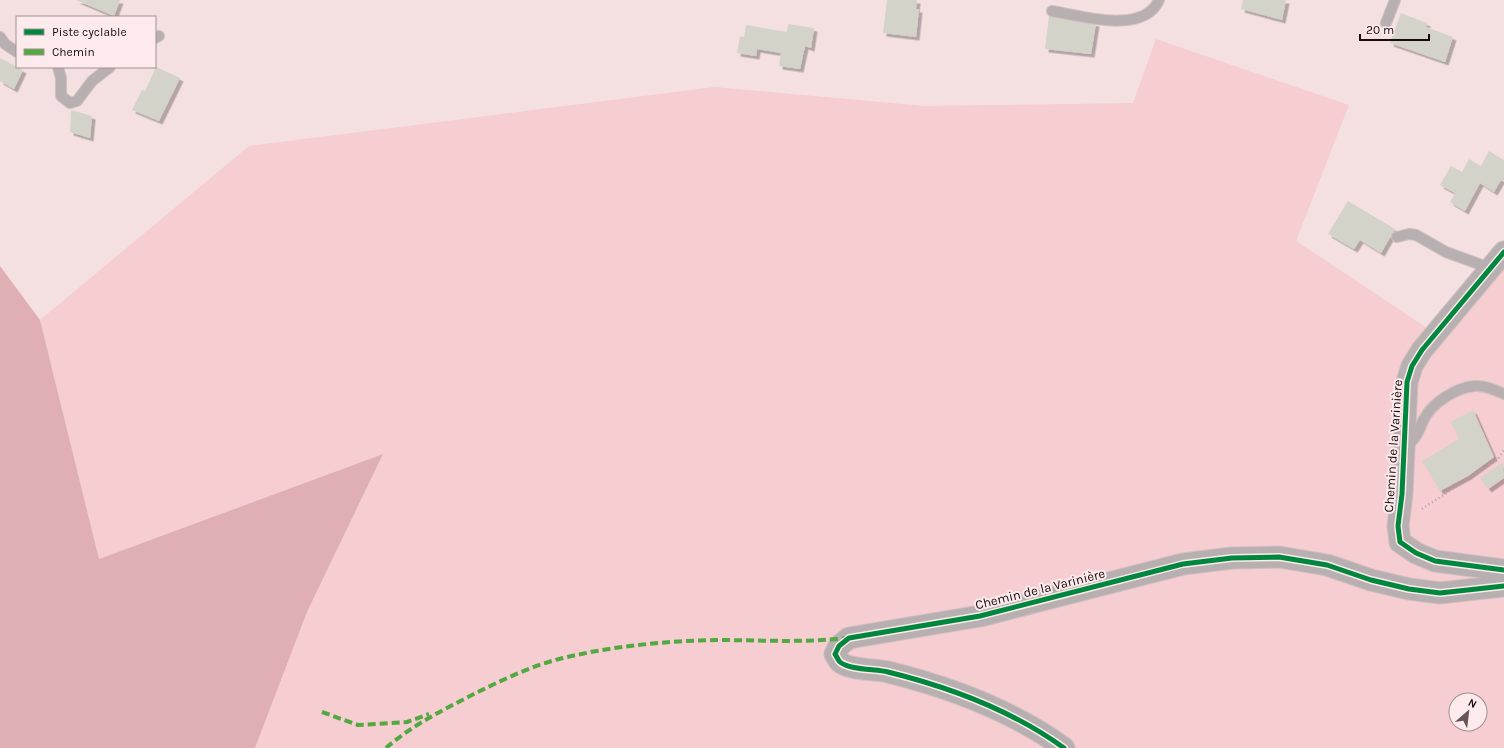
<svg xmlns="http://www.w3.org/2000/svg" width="1504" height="748" viewBox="0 0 1504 748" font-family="Karla,sans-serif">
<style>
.green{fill:#f6cdd0;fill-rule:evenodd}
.forest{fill:#e0afb3}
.building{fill:#d3d3ca;filter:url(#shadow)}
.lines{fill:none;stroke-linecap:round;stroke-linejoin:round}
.lane-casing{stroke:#cfbfc1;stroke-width:12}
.street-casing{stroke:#cfbfc1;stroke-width:23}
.path{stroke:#b0a5a6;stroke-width:2.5;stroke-dasharray:1 3;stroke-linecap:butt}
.lane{stroke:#b8afb0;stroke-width:10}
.street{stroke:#b8afb0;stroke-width:21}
.quiet{stroke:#52a841;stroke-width:4;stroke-dasharray:8 4;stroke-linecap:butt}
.cycleway-casing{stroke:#fdeaec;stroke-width:8}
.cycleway{stroke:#00873e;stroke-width:5}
.labels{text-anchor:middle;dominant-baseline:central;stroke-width:4;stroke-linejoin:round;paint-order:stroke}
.street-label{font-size:13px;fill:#190a0c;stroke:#fdeaec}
</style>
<defs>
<filter id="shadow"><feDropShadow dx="3.5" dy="3.5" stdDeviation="0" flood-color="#0004"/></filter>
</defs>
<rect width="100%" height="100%" fill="#f4e0e1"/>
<path class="green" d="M1156,39l193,66 -53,136 146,97 62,-75v485h-1249l52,-136 76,-158 -284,105 -59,-239 209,-174 465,-59 211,19 208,-3zM1456,700h24v24h-24z"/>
<path class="forest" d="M0,266l40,54 59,239 284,-105 -76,158 -52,136h-255z"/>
<g class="building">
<path d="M76,0h44l-6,16z"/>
<path d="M887,0h30l-1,9h3l-3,28 -33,-4z"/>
<path d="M1243,0h43l-4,20 -41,-11z"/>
<path d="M1401,13l26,10 -1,4 27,10 -8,25 -55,-19z"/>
<path d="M1049,16l47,7 -5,31 -46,-5z"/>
<path d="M788,24l26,4 -3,20 -6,-2 -5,23 -21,-3 2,-13 -24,-4 -1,7 -19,-3 3,-17 4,1 2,-12 41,7z"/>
<path d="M0,58l23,12 -9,19 -14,-8z"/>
<path d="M156,67l24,11 -21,43 -27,-11 10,-20 3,1z"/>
<path d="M71,110l21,6 -2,22 -20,-6z"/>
<path d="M1489,151l15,9v22l-3,-2 -7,12 -14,-9 -15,28 -15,-9 5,-9 -15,-8 11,-19 11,6 7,-13 12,7z"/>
<path d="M1348,201l47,28 -14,24 -21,-13 -6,9 -26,-15z"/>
<path d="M1473,410l21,47 -26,19 -28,15 -18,-30 37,-22 -8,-17z"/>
<path d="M1503,462l1,16 -16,11 -8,-11z"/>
</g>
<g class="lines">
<g class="lane-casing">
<g id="lane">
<path d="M1052,11c29,5 92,24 107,-11"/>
<path d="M1386,23l9,-23"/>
<path d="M0,37l5,7 12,8"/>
<path d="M155,38l4,-2"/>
<path d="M58,67l3,11v18l9,7 7,-2 15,-20 18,-14"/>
<path d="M1397,237l12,-3 7,1 30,17 33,12 9,7"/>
<path d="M1406,445c11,-5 13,-16 18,-26 9,-17 32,-31 50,-33 11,-1 21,4 30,8"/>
</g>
</g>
<g class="street-casing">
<g id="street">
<path d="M1504,252l-82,98 -10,16 -5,16 -5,112 -4,32 2,16 16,11 19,8 69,9"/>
<path d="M1064,748c-51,-37 -115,-61 -176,-76 -12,-3 -39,-2 -48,-10 -2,-2 -3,-5 -5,-8l4,-8 10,-8 131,-22 203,-52 49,-6 47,-1 48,8 44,15 38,9 31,4 64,-7"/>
</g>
</g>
<path class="path" d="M1422,509l76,-50 6,-9"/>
<use href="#lane" class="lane"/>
<use href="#street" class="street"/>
<g class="quiet">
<path d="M322,712l36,13 49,-3 22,-8"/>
<path d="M386,748c24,-21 53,-36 82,-51 30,-15 62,-31 95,-39 50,-12 102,-17 153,-18 44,0 87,3 131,-2"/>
</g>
<g class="cycleway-casing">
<g id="cycleway">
<path d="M1504,252l-82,98 -10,16 -5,16 -5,112 -4,32 2,16 16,11 19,8 69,9"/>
<path d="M1064,748c-51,-37 -115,-61 -176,-76 -12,-3 -39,-2 -48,-10 -2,-2 -3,-5 -5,-8l4,-8 10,-8 131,-22 203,-52 49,-6 47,-1 48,8 44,15 38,9 31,4 64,-7"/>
</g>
</g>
<use href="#cycleway" class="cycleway"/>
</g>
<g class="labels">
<g class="street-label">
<text transform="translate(1393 446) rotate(-86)">Chemin de la Varinière</text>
<text transform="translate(1040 589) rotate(-14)">Chemin de la Varinière</text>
</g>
</g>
<rect x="16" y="16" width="140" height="52" fill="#fdeaec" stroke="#a29092"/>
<rect x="24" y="29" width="20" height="6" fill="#00873e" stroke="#a29092"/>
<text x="52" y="36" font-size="12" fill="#190a0c">Piste cyclable</text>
<rect x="24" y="49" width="20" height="6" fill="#52a841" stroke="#a29092"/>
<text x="52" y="56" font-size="12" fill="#190a0c">Chemin</text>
<g transform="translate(1468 712) rotate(28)"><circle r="19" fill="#fdeaec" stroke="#a29092"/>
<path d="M0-3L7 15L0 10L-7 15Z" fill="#665557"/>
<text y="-6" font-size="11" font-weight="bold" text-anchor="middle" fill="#190a0c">N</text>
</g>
<path d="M1360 34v6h69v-6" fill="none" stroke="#190a0c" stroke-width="2"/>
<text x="1366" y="34" font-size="12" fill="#190a0c" stroke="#fdeaec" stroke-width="3" paint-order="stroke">20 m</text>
</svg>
